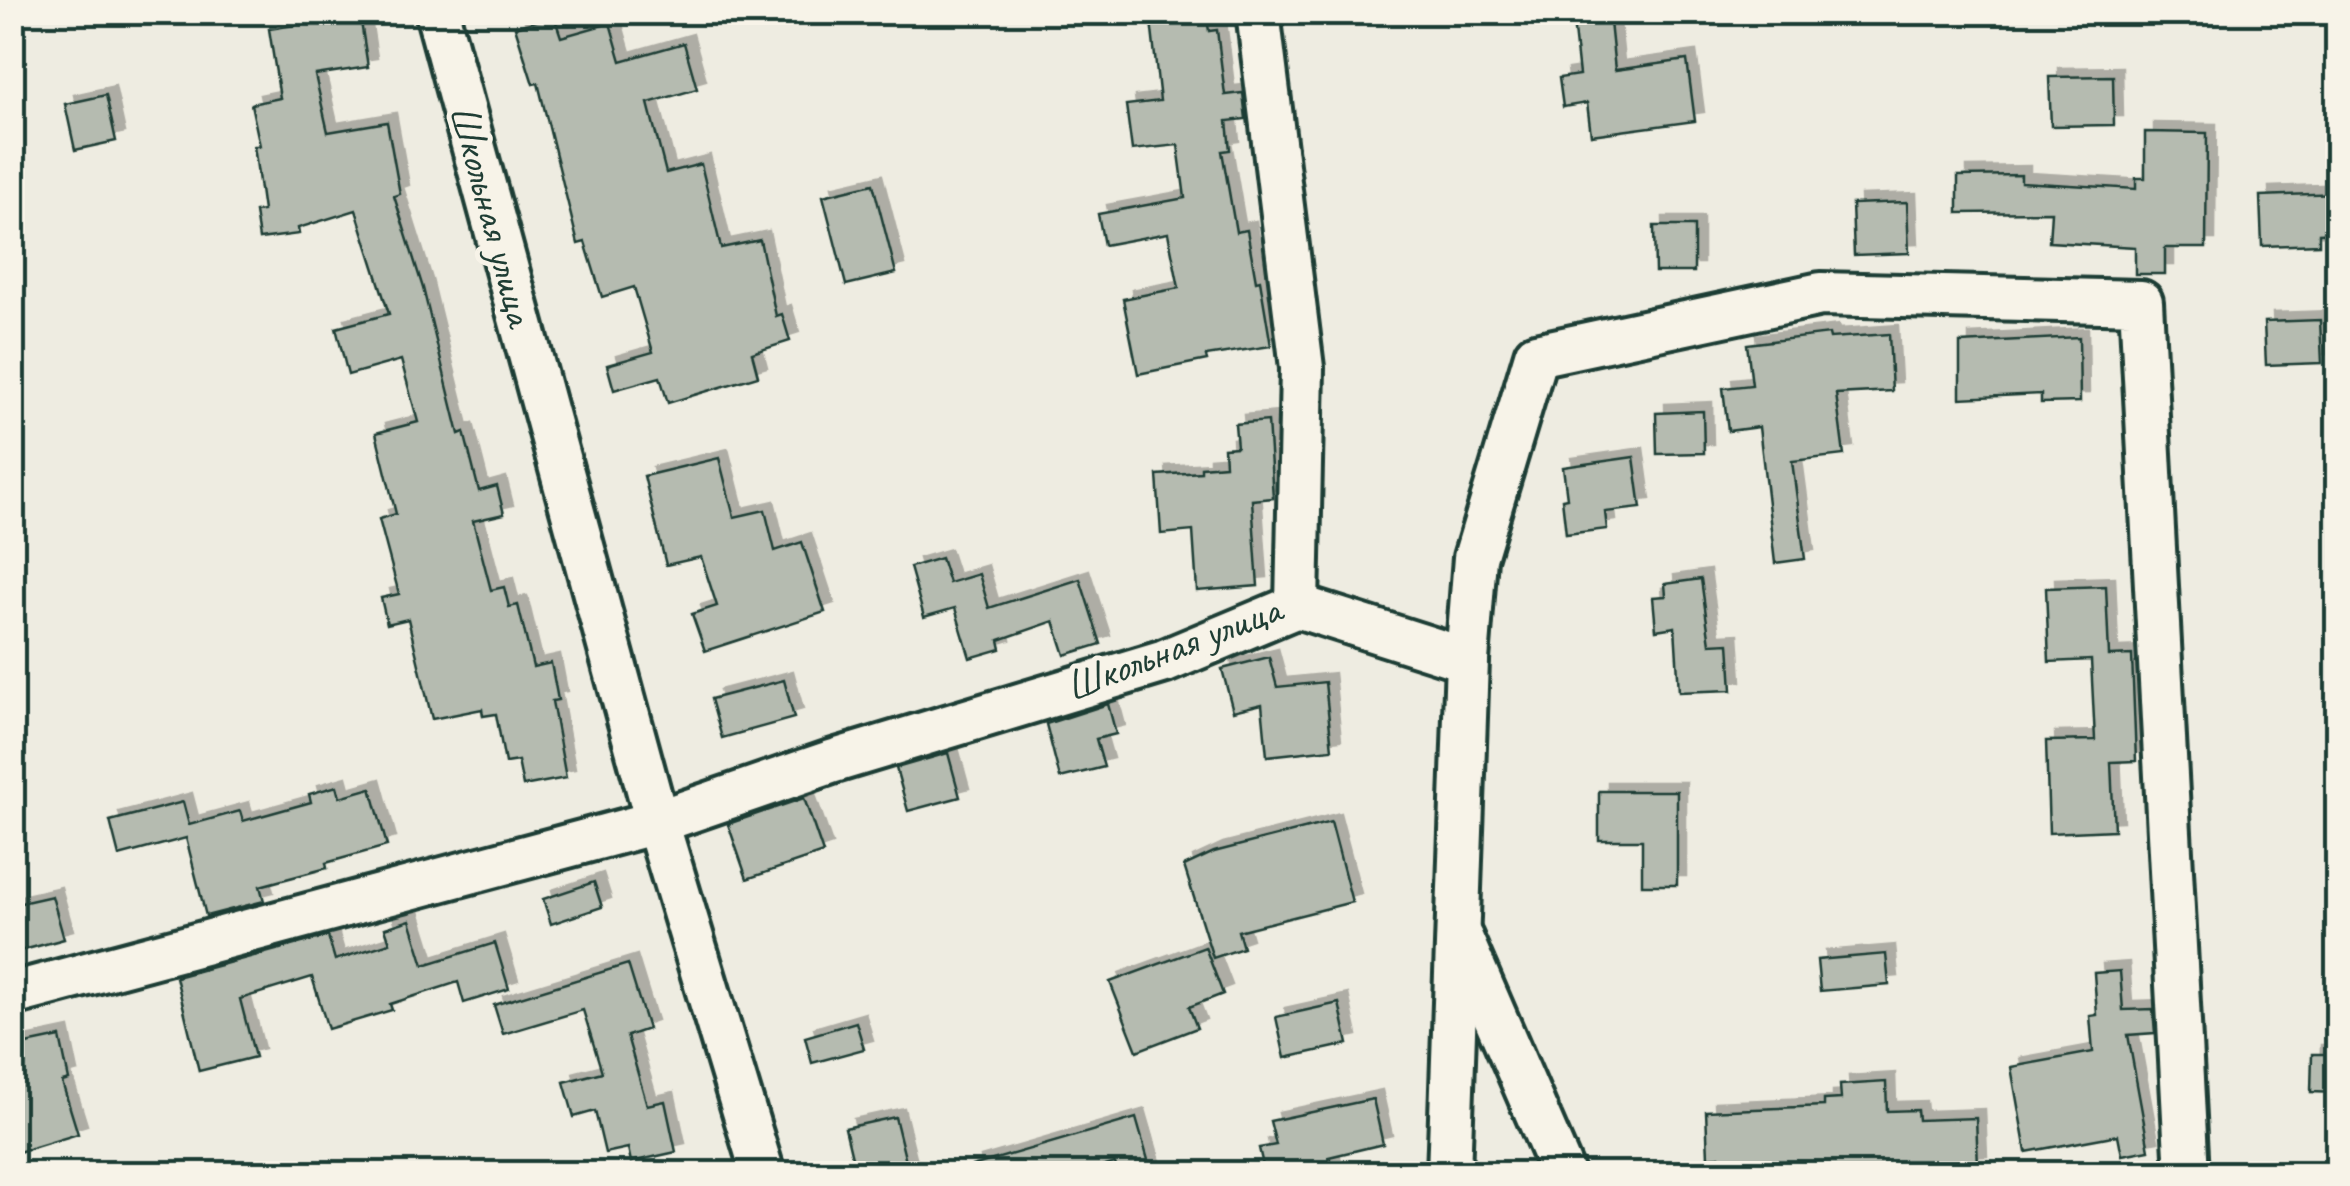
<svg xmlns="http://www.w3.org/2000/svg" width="2350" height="1186" viewBox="0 0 2350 1186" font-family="Caveat,sans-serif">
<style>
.building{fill:#b5bbb0;stroke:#1f3d34;stroke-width:2.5;filter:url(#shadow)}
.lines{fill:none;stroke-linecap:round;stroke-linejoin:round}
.minor-casing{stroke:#1f3d34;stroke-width:50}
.minor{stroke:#f7f3e8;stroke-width:42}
.labels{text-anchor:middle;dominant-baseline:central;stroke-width:10;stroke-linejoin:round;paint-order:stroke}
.street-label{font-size:42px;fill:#1f3d34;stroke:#f7f3e8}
</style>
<defs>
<filter id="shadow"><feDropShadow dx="9" dy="-9" stdDeviation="0" flood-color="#0004"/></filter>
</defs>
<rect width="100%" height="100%" fill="#eeece1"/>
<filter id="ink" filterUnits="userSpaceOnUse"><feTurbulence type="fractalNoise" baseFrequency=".01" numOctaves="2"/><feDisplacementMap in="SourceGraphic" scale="20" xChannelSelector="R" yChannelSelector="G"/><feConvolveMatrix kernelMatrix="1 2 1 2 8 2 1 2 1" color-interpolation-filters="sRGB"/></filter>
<g filter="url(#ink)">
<g class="building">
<path d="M1150,12h56l3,19 8,-1 8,65 18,-2 3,26 -19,2 3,29 -8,1 14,81 11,-2 9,51 4,-1 11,66 -65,10 1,4 -69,14 -15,-75 56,-11 -11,-55 -64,12 -6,-31 87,-16 -7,-53 -46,5 -6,-45 34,-4z"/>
<path d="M1572,12h37l6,58 72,-10 8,61 -104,14 -4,-32 -24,4 -4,-29 20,-3z"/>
<path d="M360,15l8,52 -53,8 13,57 59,-10 13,72 -6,2 29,92 36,146 5,-2 15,59 18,-5 7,28 -31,7 18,69 13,-3 5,20 9,-2 15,62 18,-4 7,37 -6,1 14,77 -43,8 -5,-25 -13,2 -9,-49 -13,2 -1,-7 -50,10 -24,-100 -21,5 -6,-26 18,-4 -20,-75 17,-5 -20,-81 42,-11 -17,-62 -53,15 -12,-47 53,-14 -33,-104 -58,18 1,6 -40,5 -4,-27 8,-1 -9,-65h6l-9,-42 29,-6 -11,-69z"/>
<path d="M554,16l7,21 49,-14 11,38 63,-18 13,46 -49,14 18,70 35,-9 20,84 39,-8 16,76 6,-2 8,27 -38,12 6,23 -90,27 -8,-26 -46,13 -7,-25 46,-13 -19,-65 -32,10 -17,-55 -7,2 -40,-161 -5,1 -18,-57z"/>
<path d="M2113,76l1,49 -63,1 -2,-49z"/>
<path d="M106,95l10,46 -41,9 -10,-46z"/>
<path d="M2145,132l62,1 -1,115h-41v26h-30v-27l-86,-5 2,-30 -93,1v-37l63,-1v7l115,7v-11h9z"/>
<path d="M873,184l23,89 -50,12 -23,-89z"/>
<path d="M2338,193v39l-19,1v11l-57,2 -2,-50z"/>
<path d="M1907,202l2,51 -55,2 -2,-51z"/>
<path d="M1654,226h40v46h-39z"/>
<path d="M2320,320l2,43 -56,2 -2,-43z"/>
<path d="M1829,334l1,4 59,-4 3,57 -56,3 8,61 -52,6 13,98 -30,4 -16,-136 -31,4 -5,-43 29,-3 -5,-41z"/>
<path d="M2079,337l1,65 -39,1v-9l-81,4v-55z"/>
<path d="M1703,411l1,42 -47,1 -1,-41z"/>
<path d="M1268,421l5,77 -21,2 6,86 -61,5 -4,-60 -32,3 -4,-59 44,-3v-5l24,-2 -1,-17 13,-1 -2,-23z"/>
<path d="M1634,457l7,51 -36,4 2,17 -41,5 -4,-35 5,-1 -4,-31z"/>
<path d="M719,458l15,59 31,-7 10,41 27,-9 23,70 -120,39 -13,-37 25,-8 -16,-49 -35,8 -22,-89z"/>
<path d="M941,558l8,25 30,-9 10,34 91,-29 21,65 -36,11 -11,-34 -55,19 2,9 -31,9 -15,-50 -31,9 -14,-50z"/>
<path d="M1701,579l9,65 19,-1 3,47 -53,2 -4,-65 -19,3 -3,-33 13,-1 -1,-12z"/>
<path d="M2106,586l3,70 23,-1 4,106 -25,1 3,68 -65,3 -3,-92 49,-1 -4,-80 -42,2 -3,-74z"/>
<path d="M1269,657l8,30 48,-5 7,67 -65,7 -5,-52 -29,7 -11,-42z"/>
<path d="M784,680l10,38 -72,20 -11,-39z"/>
<path d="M1108,704l8,30 -20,5 8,28 -44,11 -14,-54z"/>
<path d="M948,753l12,44 -52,14 -12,-43z"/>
<path d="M337,786l3,11 31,-9 16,58 -61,17 1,5 -67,18 4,15 -58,15 -20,-78 -67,18 -9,-35 73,-19 6,23 51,-14 3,10 68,-19 -2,-8z"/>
<path d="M1599,791h78v94h-35v-45h-43z"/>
<path d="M804,798l19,55 -76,26 -19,-55z"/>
<path d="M1331,822l21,80 -114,29 5,17 -30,10 -29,-92 30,-14z"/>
<path d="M594,882l8,25 -51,17 -8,-25z"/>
<path d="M52,896l12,43 -52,14v-48z"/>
<path d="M410,920l14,45 71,-22 14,46 -45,14 -6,-21 -68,22 2,6 -64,19 -16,-52 -72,22 15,58 -56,14 -23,-94 152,-41 7,24 55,-17 -5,-15z"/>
<path d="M1205,947l18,47 -34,13 8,21 -60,23 -27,-69z"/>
<path d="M1886,954l3,31 -69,6 -3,-31z"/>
<path d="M628,964l20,65 -21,7 20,69 18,-4 11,51 -45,10 -3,-14 -23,5 -10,-42 -21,6 -10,-35 38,-10 -19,-62 -80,24 -9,-29z"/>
<path d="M2120,971l3,39 30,-1 2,24 -27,2 21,115 -27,5 -4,-20 -92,17 -15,-85 82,-15 -3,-36 7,-1 -3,-42z"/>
<path d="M1339,1003l9,41 -63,14 -9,-41z"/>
<path d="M856,1022l8,27 -52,14 -7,-26z"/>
<path d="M60,1037l9,43 -7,2 16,52 -66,20v-107z"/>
<path d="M2312,1054h26v39l-27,-1z"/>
<path d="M1886,1082l1,29 30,-1 1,10 58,-2 2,47 -50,2 1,7h-209l-1,-18 -11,1 -2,-46 118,-5v-6l17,-1 -1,-14z"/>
<path d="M1373,1099l10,45 -54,13 4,17h-68l-6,-26 17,-3 -6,-24z"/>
<path d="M895,1117l14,57h-53l-11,-46z"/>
<path d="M1136,1118l16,56h-34l-3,-11 -36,11h-106l-1,-8z"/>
</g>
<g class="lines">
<g class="minor-casing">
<g id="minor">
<path d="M437,12l220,810 106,352"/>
<path d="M1258,12l44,356 -5,238"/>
<path d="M1297,606l170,54"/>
<path d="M1461,938l102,236"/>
<path d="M12,994l645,-172 174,-60 334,-101 132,-55"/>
<path d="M1449,1174l18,-514 8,-102 61,-203 285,-61 320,8 46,872"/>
</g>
</g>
<use href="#minor" class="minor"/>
</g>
</g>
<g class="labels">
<g class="street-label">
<text transform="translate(492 215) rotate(75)">Школьная улица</text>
<text transform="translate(1173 648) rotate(-21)">Школьная улица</text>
</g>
</g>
<rect width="2350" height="1186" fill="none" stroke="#f7f3e8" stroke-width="50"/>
<rect x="25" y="25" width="2300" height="1136" fill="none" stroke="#1f3d34" stroke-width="4" filter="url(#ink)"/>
</svg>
